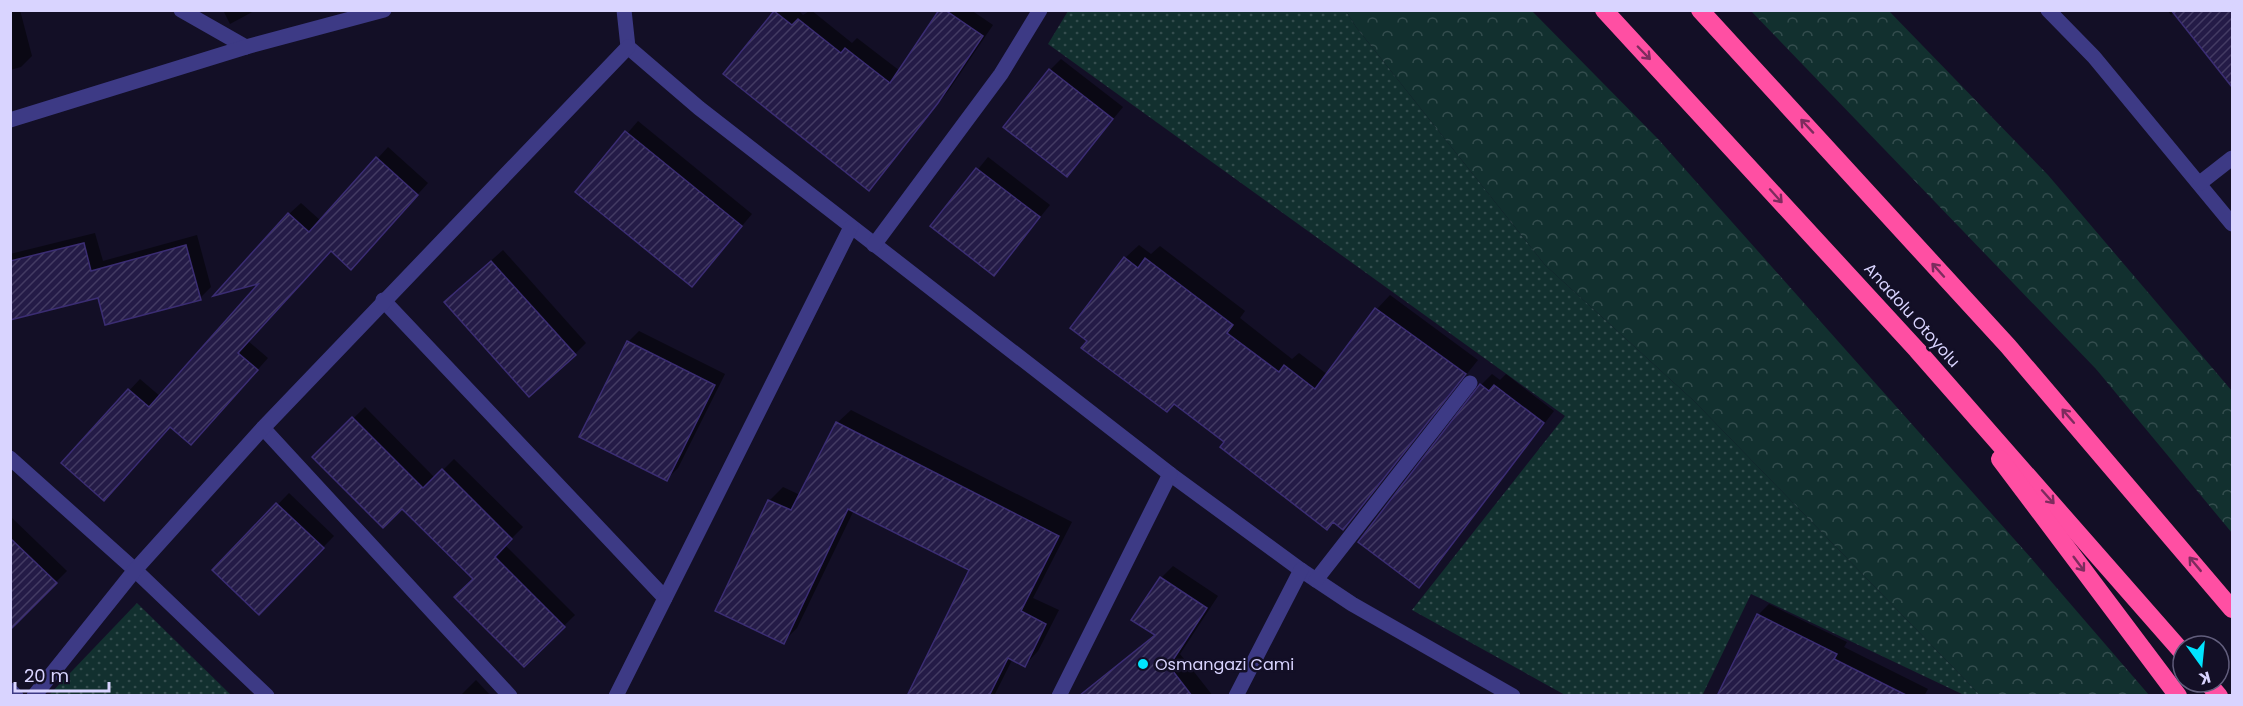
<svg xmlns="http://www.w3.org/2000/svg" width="2243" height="706" viewBox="0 0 2243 706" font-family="Poppins,sans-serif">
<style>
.grass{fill:url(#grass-dots)}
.forest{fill:url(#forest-crowns)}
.shadow{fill:#0007}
.building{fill:url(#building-hatch);stroke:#3b2d73;stroke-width:1.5}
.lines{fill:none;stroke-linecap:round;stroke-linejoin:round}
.minor{stroke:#3d3a85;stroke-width:15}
.tertiary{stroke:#3d3a85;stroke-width:15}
.motorway{stroke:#ff4fa3;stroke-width:18}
.oneway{stroke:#7d2c5e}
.poi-dot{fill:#00e5ff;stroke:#130f26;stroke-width:2}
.labels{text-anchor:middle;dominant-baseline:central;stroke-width:5;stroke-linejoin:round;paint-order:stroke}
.street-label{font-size:16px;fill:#d9d4ff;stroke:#130f26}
.poi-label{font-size:16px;fill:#d9d4ff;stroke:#130f26;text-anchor:start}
</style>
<defs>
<pattern id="grass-dots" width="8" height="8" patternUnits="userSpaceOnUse" patternTransform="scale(1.5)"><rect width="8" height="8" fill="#12302f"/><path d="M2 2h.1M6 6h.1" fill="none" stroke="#344d4e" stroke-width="1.8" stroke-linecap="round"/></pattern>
<pattern id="forest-crowns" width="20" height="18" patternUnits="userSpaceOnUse" patternTransform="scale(1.5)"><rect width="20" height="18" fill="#12302f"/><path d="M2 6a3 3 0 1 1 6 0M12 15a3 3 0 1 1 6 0" fill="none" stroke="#344d4e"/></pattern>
<pattern id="building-hatch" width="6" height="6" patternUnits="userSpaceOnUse" patternTransform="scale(1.5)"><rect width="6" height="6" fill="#241b47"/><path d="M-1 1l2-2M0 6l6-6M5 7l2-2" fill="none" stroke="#433b63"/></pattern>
</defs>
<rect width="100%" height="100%" fill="#130f26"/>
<g class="grass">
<path d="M1068,11h278l10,16 189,238 149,136 286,294h-16l-213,-101 -49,102 -137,-1 -153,-85 153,-194 -517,-372z"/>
<path d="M137,603l94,92h-182z"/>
</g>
<g class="forest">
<path d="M1346,11h186l127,129 372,418 118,137h-169l-286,-294 -149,-136 -189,-238z"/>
<path d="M1751,11h138l159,164 184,216v142l-136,-164z"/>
</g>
<g class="shadow">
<path d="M10,10h10l12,46 -11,11 -11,3z"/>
<path d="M223,10h33l-26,14z"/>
<path d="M776,10h22l5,5 8,-5 41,33 5,-5 43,33 41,-61h30l22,15 -44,65 -80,99 -144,-115z"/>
<path d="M2167,10h65v75l-58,-73 -3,3z"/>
<path d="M1061,59l62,48 -56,68 -17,-105z"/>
<path d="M638,121l114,93 -60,71 -115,-93z"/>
<path d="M388,147l40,36 -66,73 -31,-6 -83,91 20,17 -66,74 -31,-7 -108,37 77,-83 21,18 102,-116 -46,13 72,-80 12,-11 20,18z"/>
<path d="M988,157l62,48 -56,69 -62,-48z"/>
<path d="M95,233l8,28 94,-26 14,52 -11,11 -101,-1 -89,21v-64z"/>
<path d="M1139,245l12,9 9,-8 85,65 -5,7 52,41 7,-6 29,22 49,-66 13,-14 88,65 -135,168 -254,-187 36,-83z"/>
<path d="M503,250l83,93 -11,11 -118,-63z"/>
<path d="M639,331l86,43 -47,94 -11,11 -39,-137z"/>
<path d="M1492,374l8,6 6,-6 48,37 -135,175 62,-201z"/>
<path d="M365,407l70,71 19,-19 69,68 -18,18 70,70 -51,50 -49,-86 -73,-73 -88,-49z"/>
<path d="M851,410l221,112 -39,76 26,12 -21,41 -13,14 -12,-7 -19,38h-86l63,-126 -117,-60 -57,118 -14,14 -66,-32 53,-110 13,-13 17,8 37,-72z"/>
<path d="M289,493l45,43 -64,66 -56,-32z"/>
<path d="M10,516l57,55 -57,57z"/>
<path d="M1173,566l45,30 -38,58 33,42h-114l-7,-9 63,-53 6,-56z"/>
<path d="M1769,604l78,38 -3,5 84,42 -4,7h-206l40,-81z"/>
<path d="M476,680l15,16h-31z"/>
</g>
<g class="building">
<path d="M939,10h6l38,26 -45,67 -69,88 -146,-117 51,-63 18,14 6,-6 43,34 4,-5 45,35z"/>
<path d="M2171,10h61v77z"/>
<path d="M1049,69l64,50 -46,58 -64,-50z"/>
<path d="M625,131l117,95 -50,61 -117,-95z"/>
<path d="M376,157l42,38 -67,75 -20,-19 -93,102 20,17 -67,75 -21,-18 -66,74 -43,-38 67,-74 21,18 109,-123 -45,12 75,-83 21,19z"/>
<path d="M976,168l64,49 -46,59 -64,-50z"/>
<path d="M84,243l7,28 95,-26 15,55 -96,25 -7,-27 -88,22v-59z"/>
<path d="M1124,257l14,11 7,-10 88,67 -6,8 52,39 5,-7 31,24 60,-81 91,66 -123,156 -10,-8 -6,8 -107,-83 4,-5 -50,-38 -7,8 -86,-64 6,-7 -17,-13z"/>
<path d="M491,261l85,94 -47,42 -85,-95z"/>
<path d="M627,341l88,44 -48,96 -88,-44z"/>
<path d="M1480,384l9,7 5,-6 50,38 -125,165 -61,-46z"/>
<path d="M352,417l71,71 19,-19 70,70 -17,18 70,70 -41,40 -70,-70 19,-18 -71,-70 -19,19 -71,-71z"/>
<path d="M836,422l223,114 -38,75 25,13 -21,43 -17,-9 -19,38h-82l62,-126 -121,-61 -64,135 -69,-33 53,-111 23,10z"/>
<path d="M276,503l48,45 -65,67 -47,-45z"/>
<path d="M10,538l47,45 -47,47z"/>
<path d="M1160,577l47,31 -38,58 23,30h-113l76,-61 -24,-15z"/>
<path d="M1757,614l80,40 -3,5 74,37h-191z"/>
</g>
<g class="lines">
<g class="minor">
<path d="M181,10l65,37"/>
<path d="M624,10l4,37 71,61 471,366 131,96 51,34 161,92"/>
<path d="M2048,10l46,47 138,167"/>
<path d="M2200,183l32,-25"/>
<path d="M874,245l127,-171 39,-64"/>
<path d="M383,300l282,298"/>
<path d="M263,428l247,268"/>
<path d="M10,458l125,112 132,126"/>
<path d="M1316,580l154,-197"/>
<path d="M10,690l6,6"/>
<path d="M34,696l101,-126 128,-142 365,-381"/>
<path d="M616,696l235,-469"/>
<path d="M1059,696l111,-222"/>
<path d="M1236,696l65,-126"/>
</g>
<path class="tertiary" d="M10,120l236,-73 138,-37"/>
<g class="motorway">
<path d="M1604,10l313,340 266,303"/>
<path d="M1700,10l308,336 224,263"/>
<path d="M2000,459l178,237"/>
<path d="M2207,682l12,14"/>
</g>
</g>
<defs><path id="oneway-shaft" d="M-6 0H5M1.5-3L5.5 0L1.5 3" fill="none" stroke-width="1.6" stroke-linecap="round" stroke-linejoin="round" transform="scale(1.5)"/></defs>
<g class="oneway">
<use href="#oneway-shaft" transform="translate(1644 53) rotate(46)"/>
<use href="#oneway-shaft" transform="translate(1807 126) rotate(-133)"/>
<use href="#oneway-shaft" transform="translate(1776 196) rotate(48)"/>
<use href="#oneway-shaft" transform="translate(1938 270) rotate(-132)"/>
<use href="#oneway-shaft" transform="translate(2068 416) rotate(-131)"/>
<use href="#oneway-shaft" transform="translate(2048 497) rotate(48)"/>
<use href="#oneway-shaft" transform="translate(2079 564) rotate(53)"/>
<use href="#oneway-shaft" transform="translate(2195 564) rotate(-130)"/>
</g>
<circle class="poi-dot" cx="1143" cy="664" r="6"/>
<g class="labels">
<g class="street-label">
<text transform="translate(1912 315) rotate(48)">Anadolu Otoyolu</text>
</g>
<g class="poi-label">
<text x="1155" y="664">Osmangazi Cami</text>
</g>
</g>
<rect width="2243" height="706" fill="none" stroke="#d9d4ff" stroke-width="24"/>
<g transform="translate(2201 664) rotate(165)"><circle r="28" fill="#130f26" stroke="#625e7d" stroke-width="1.5"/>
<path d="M0-4.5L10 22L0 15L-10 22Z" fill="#00e5ff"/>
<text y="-9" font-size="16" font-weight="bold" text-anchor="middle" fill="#d9d4ff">K</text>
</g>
<path d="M15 682v9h94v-9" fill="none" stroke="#d9d4ff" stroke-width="3"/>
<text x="24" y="682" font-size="18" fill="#d9d4ff" stroke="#130f26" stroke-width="4.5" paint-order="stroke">20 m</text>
</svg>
